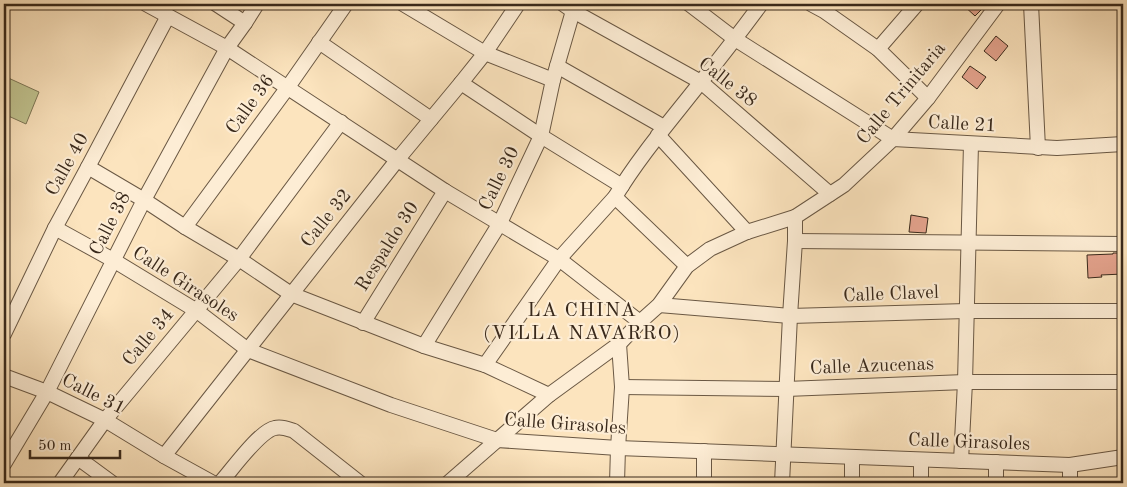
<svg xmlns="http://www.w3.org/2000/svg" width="1127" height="487" viewBox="0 0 1127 487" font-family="'Old Standard TT',serif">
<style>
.green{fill:#c1c490;stroke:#7d7656}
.building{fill:#e3a28c;stroke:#39291b}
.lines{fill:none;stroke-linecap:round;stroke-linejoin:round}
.street-casing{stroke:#6a5844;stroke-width:16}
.street{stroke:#fdedd5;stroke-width:14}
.labels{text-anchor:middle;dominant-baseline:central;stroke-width:4.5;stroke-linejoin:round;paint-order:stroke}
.street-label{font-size:19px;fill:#39291b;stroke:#fdedd5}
.neighbourhood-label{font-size:20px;letter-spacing:1px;fill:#39291b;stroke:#fdedd5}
</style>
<rect width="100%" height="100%" fill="#fce4be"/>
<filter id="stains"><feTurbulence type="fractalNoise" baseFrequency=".004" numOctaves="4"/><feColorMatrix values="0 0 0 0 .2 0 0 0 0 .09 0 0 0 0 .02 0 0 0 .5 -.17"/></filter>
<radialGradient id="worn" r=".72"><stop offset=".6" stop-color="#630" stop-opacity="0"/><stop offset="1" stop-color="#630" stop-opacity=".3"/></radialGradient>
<path class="green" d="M4,76l35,16 -13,32 -22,-10z"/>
<g class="building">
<path d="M962,4h25l-12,12z"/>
<path d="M996,36l12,10 -12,15 -12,-10z"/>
<path d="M970,66l16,11 -9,12 -15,-12z"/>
<path d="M911,215l17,3 -2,15 -17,-1z"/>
<path d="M1113,253h10v21l-22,1 1,2 -14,1 -1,-23 26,-1z"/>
</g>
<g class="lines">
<g class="street-casing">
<g id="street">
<path d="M146,4l81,44 218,143 114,68 81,63"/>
<path d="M216,4l29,19"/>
<path d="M403,4l82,49 68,27"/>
<path d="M563,4l10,7 128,71 129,112"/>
<path d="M689,4l46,35 158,100 164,9 66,-4"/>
<path d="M811,4l13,7 54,38 50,49"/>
<path d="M1031,4l7,144"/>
<path d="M319,42l112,77"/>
<path d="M878,49l39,-45"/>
<path d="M557,66l107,61"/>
<path d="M461,83l80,53 81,50"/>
<path d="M658,135l89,97"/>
<path d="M88,167l56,33 41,27 54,32 52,35 133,52 61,19 64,30"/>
<path d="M615,197l72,69"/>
<path d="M185,227l103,-140 58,-83"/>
<path d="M55,228l58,32 84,51 51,39 143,55 106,35 121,8 452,17 53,-8"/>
<path d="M795,241l328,3"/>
<path d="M659,305l131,11 176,-5h157"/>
<path d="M363,323l82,-132"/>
<path d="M4,334l51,-106 33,-61 80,-151"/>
<path d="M424,346l76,-123 41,-87 12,-56 20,-69"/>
<path d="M485,365l74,-106 56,-62c24,-40 56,-77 85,-114 21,-26 41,-52 61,-79"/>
<path d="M4,376l43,16 58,28 59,36 49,27"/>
<path d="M622,387l164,2 179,-7h158"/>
<path d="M164,456l234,-297 63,-76 24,-30 33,-49"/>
<path d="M852,457v26"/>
<path d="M78,458l34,25"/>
<path d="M961,461l4,-79 6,-238"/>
<path d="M996,462v21"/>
<path d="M4,464l43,-72 97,-192 83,-152 18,-25 12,-19"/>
<path d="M60,483l45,-63 134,-161 102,-137"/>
<path d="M220,483c12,-13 39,-52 55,-55 7,-2 13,1 19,3l66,52"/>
<path d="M448,483l101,-88 70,-51 21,-22 19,-17 28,-39 23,-17 37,-17 48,-15 49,-32 49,-46 35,-41 70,-94"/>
<path d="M617,483l1,-35 4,-61 -3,-43"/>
<path d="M704,483v-32"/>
<path d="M782,483l8,-167 5,-75v-24"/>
<path d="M921,483v-23"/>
<path d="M1070,483v-18"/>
</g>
</g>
<use href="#street" class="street"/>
</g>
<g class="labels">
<g class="street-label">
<text transform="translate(727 83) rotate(38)">Calle 38</text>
<text transform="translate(902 94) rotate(-50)">Calle Trinitaria</text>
<text transform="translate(251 105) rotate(-54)">Calle 36</text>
<text transform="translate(962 125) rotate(3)">Calle 21</text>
<text transform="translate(68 165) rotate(-61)">Calle 40</text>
<text transform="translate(500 179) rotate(-64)">Calle 30</text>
<text transform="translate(327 219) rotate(-51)">Calle 32</text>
<text transform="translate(111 224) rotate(-63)">Calle 38</text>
<text transform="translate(388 247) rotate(-58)">Respaldo 30</text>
<text transform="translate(185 285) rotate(33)">Calle Girasoles</text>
<text transform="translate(891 295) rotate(-2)">Calle Clavel</text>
<text transform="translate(149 338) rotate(-50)">Calle 34</text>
<text transform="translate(872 367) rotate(-2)">Calle Azucenas</text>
<text transform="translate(93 395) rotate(27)">Calle 31</text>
<text transform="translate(565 425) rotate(4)">Calle Girasoles</text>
<text transform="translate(969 443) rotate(2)">Calle Girasoles</text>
</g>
<g class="neighbourhood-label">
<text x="582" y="311">LA CHINA<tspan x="582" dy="23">(VILLA NAVARRO)</tspan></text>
</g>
</g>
<rect width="1127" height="487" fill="none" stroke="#fce4be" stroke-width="20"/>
<rect x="5" y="5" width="1117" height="477" fill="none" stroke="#39291b" stroke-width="2.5"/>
<rect x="10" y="10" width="1107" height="467" fill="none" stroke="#39291b"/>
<path d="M30 450v8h90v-8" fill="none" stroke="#39291b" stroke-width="2.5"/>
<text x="38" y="450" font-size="15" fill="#39291b" stroke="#fdedd5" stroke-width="4" paint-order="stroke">50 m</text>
<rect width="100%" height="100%" filter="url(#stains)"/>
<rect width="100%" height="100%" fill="url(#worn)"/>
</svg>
